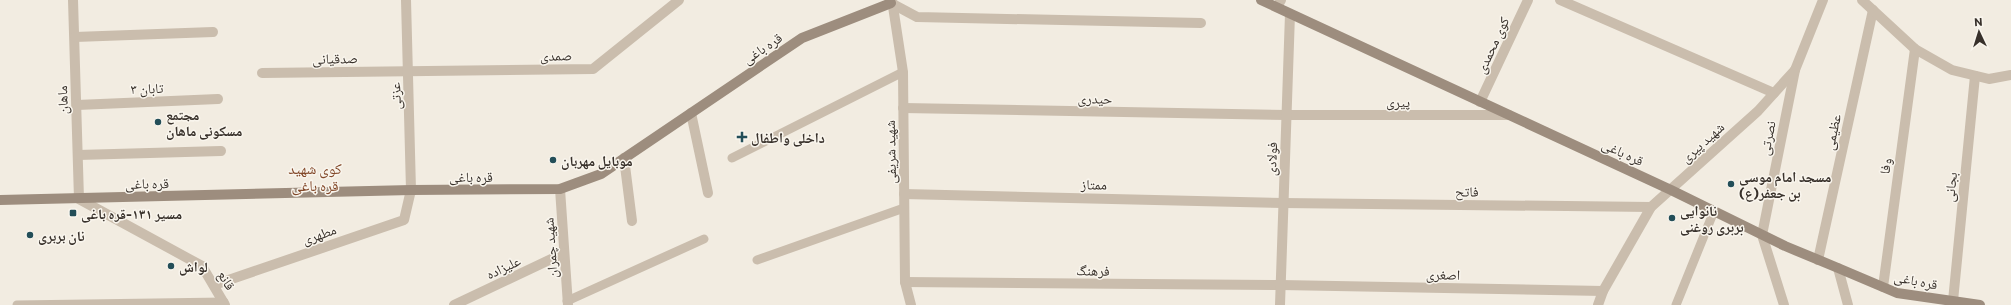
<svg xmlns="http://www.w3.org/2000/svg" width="2011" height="305" viewBox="0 0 2011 305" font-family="Commissioner,'Noto Naskh Arabic',sans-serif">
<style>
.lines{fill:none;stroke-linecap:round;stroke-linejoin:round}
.service{stroke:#cabdad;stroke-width:9}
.minor{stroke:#cabdad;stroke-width:10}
.tertiary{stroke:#cabdad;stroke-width:10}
.secondary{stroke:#9d8d7e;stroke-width:10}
.poi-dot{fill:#234e58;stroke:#f9f5ed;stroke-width:1.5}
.labels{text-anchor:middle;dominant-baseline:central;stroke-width:3;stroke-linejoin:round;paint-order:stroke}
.street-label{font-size:14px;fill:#38312b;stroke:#f9f5ed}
.poi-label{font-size:14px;font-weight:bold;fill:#38312b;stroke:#f9f5ed;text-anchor:start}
.neighbourhood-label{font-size:15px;fill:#824829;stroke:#f9f5ed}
</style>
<rect width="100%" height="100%" fill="#f2ece1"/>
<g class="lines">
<g class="service">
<path d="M732,158l171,-86"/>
<path d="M757,260l147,-52"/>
<path d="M567,301l137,-62"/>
<path d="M17,305l207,-3"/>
<path d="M1676,305l38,-94"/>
</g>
<g class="minor">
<path d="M73,0l6,199 123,67 23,39"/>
<path d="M1560,0l214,93"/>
<path d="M891,3l26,14 284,6"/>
<path d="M1277,7l4,-7"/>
<path d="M75,37l138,-5"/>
<path d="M262,73l331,-4 86,-69"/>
<path d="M1480,102l48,-102"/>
<path d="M77,105l141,-6"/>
<path d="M903,108l384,7h222"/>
<path d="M691,113l17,80"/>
<path d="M78,155l143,-4"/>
<path d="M624,158l8,63"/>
<path d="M560,189l8,116"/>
<path d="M904,194l379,9 368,4"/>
<path d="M1818,260l55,-250"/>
<path d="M1838,268l10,37"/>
<path d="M905,282l376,3 322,6"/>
<path d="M214,285l190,-65 7,-30 -5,-190"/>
<path d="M1883,287l32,-238"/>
<path d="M1953,301l22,-225"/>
<path d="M454,305l110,-52"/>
<path d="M1280,305l10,-291"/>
<path d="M1784,305l-22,-70 33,-165"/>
</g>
<g class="tertiary">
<path d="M892,0l11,72 2,210 6,23"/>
<path d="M1862,0l53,49 37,21 37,9 22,-4"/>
<path d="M1598,305l5,-14 48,-84 107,-96 37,-41 28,-70"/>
</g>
<g class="secondary">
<path d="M1261,0l410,190 114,56 53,22 59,25 83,12"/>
<path d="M0,200l411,-10 149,-1 41,-15 201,-136 89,-35"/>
</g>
</g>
<g class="poi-dot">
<circle cx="158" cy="122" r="4"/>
<path d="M740 131h4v4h4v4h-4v4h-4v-4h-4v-4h4z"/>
<circle cx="553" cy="160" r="4"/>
<circle cx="1731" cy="184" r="4"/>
<rect x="69" y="209" width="8" height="8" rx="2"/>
<circle cx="1672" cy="218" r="4"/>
<circle cx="30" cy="235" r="4"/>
<circle cx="171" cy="266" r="4"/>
</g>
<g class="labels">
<g class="street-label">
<text transform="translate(1492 45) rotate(-65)">کوی محمدی</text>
<text transform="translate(762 48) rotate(-34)">قره باغی</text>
<text transform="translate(556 55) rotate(-1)">صمدی</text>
<text transform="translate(335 58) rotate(-1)">صدقیانی</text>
<text transform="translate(147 88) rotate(-2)">تابان ۳</text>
<text transform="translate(395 96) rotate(-92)">عزتی</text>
<text transform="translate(1095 98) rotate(1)">حیدری</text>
<text transform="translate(62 100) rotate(-92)">ماهان</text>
<text x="1398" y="101">پیری</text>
<text transform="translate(1832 132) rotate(-78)">عظیمی</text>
<text transform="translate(1767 138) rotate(-79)">نصرتی</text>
<text transform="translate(1702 142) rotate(-42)">شهید پیری</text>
<text transform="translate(890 152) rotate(-91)">شهید شریفى</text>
<text transform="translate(1623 152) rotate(25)">قره باغی</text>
<text transform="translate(1271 159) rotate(-88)">فولادی</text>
<text transform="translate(1885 166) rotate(-82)">وفا</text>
<text x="471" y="176">قره باغی</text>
<text transform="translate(147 183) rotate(-1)">قره باغی</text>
<text transform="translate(1094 184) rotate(1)">ممتاز</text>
<text transform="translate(1950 187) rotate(-84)">بجانی</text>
<text transform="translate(1467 191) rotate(1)">فاتح</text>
<text transform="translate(319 234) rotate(-19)">مطهری</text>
<text transform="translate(550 248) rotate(-94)">شهید چمران</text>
<text transform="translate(503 267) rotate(-25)">علیزاده</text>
<text transform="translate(1093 270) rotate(1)">فرهنگ</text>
<text transform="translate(1443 274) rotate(1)">اصغری</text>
<text transform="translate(227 280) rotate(59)">قانع</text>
<text transform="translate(1916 280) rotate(11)">قره باغی</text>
</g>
<g class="poi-label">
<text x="166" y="114">مجتمع<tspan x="166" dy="16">مسکونی ماهان</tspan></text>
<text x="751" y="137">داخلی واطفال</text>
<text x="561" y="160">موبایل مهربان</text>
<text x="1739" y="176">مسجد امام موسی<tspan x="1739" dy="16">بن جعفر(ع)</tspan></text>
<text x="1680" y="210">نانوایی<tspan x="1680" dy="16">بربری روغنی</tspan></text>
<text x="81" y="213">مسیر ۱۳۱-قره باغی</text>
<text x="38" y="235">نان بربری</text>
<text x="179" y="266">لواش</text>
</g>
<g class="neighbourhood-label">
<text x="315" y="168">کوی شهید<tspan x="315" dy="17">قره باغی</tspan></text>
</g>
</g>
<g transform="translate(1979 32) rotate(356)" stroke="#f9f5ed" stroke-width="3" paint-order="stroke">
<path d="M0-3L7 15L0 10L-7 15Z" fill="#38312b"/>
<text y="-6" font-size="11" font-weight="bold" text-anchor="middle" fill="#38312b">N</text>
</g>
</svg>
